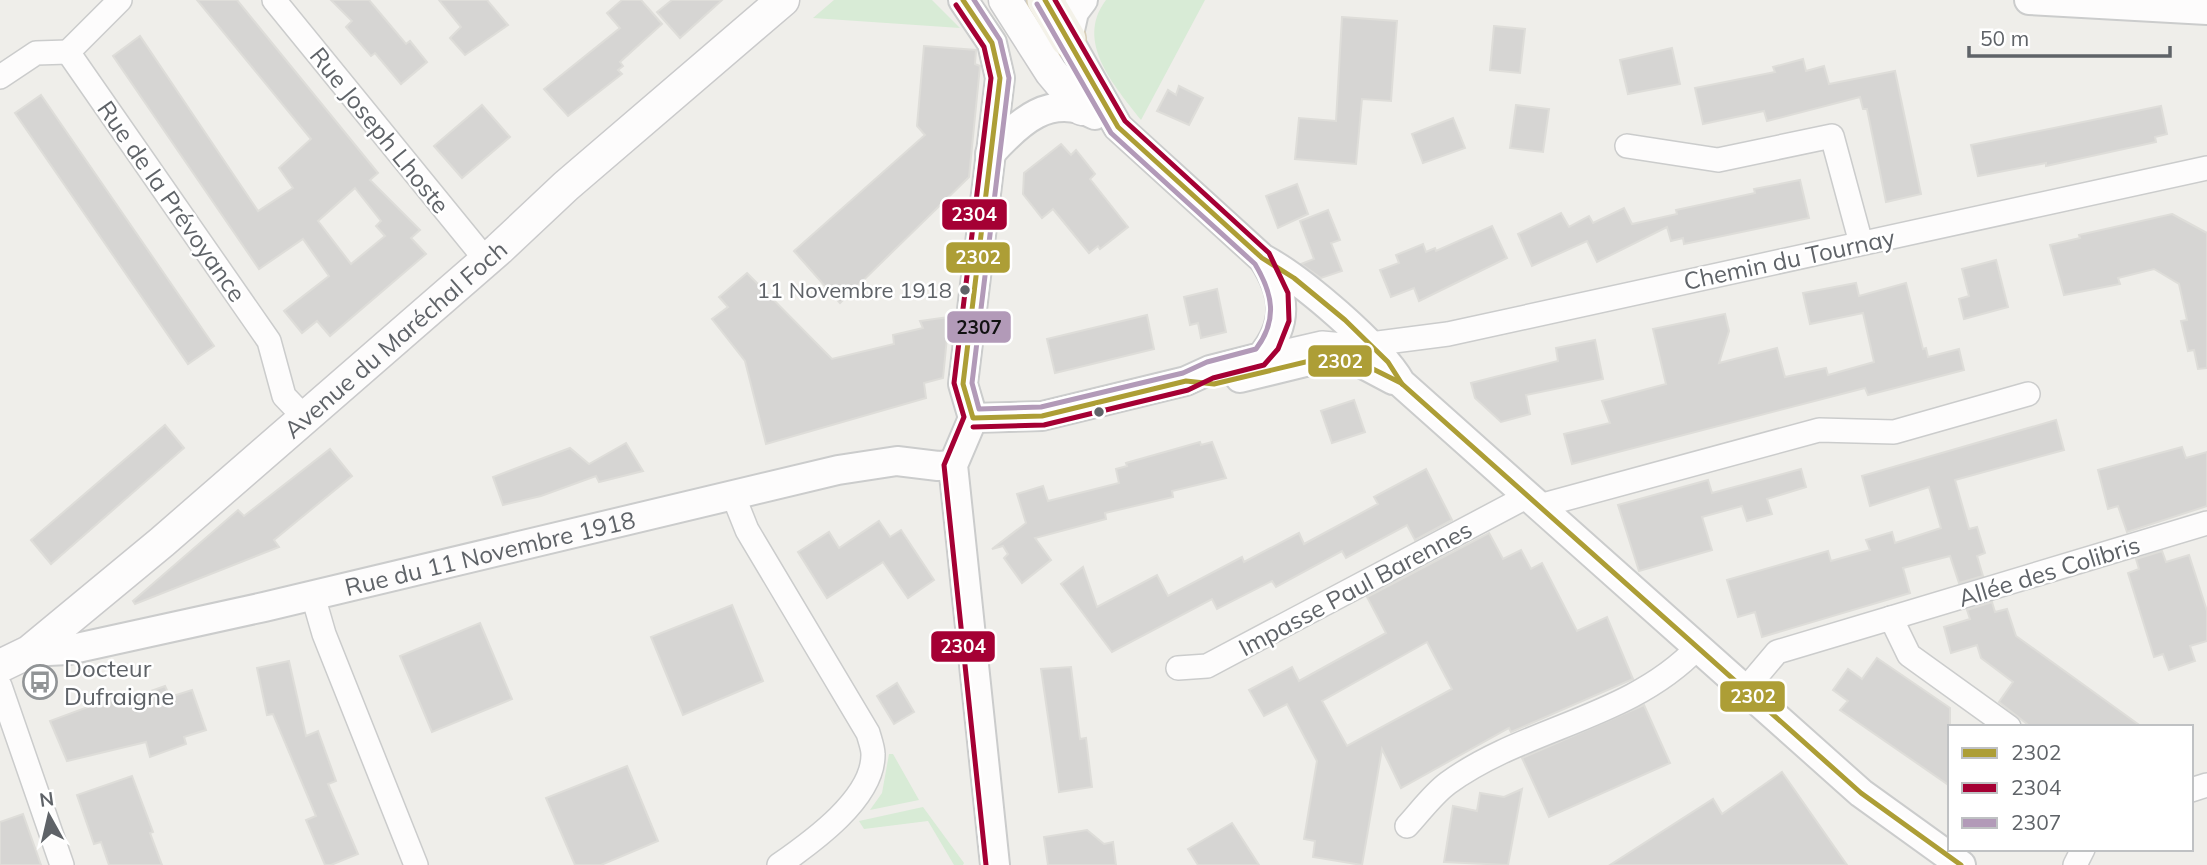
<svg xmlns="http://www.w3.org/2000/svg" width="2207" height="865" viewBox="0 0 2207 865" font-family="Mulish,sans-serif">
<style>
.green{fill:#d8ebd6}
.building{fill:#d6d5d3;stroke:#deddd9;stroke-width:2;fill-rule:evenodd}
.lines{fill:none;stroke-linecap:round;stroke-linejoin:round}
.minor-casing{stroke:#cbcccc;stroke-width:26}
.tertiary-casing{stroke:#cbcccc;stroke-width:32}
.secondary-casing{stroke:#cacacb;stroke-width:35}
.primary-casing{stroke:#d7ceb8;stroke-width:38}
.minor{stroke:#fdfcfc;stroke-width:23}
.tertiary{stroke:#fdfcfc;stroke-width:28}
.secondary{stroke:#fdfcfc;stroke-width:32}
.primary{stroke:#f4f2e9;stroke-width:35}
.bus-1-casing{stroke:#fff;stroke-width:10}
.bus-2-casing{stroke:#fff;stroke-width:10}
.bus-3-casing{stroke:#fff;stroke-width:10}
.bus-1{stroke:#ad9e36;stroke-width:5}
.bus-2{stroke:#a50034;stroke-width:5}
.bus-3{stroke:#b29ab8;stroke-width:5}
.bus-dot{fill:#5f6368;stroke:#fff;stroke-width:2.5}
.labels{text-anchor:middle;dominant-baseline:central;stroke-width:5;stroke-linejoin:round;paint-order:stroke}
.bus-label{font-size:22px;fill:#5f6368;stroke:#fff;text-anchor:end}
.street-label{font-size:24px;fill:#5f6368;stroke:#fff}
.poi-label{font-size:24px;fill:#5f6368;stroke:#fff;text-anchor:start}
.line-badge{stroke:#fff;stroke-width:2.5}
.badge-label{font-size:19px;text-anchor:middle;font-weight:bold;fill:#fff}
.pale-badge-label{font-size:19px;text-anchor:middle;font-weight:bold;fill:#111}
</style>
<rect width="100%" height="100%" fill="#efeeea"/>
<g class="green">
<path d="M834,0h98l28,28 -147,-10z"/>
<path d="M1106,0h99l-64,120c-26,-34 -67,-78 -35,-120z"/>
<path d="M889,754h4l26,46 -49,10 12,-17z"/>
<path d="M923,807l41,56 -1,2h-9l-26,-44 -64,8 -5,-8z"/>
</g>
<g class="building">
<path d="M197,0h40l141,173 -8,7 50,50 -9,8 15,16 -96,82 -13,-15 -15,12 -18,-22 45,-35 -26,-37 -44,30 -146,-213 27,-20 118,175 35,-23 -14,-20 32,-29zM355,188l26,33 -5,5 9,10 -34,28 -33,-43z"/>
<path d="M331,0h38l37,44 4,-3 17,21 -26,22 -26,-31 -4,3 -25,-29 6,-6z"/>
<path d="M439,0h48l21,25 -43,30 -15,-17 11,-11z"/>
<path d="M622,0h19l21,24 -42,38 3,4 -5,4 4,4 -54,42 -24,-27 76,-61 -13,-15z"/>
<path d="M672,0h50l-42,38 -23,-26z"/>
<path d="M1342,17l55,4 -6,80 -29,-2 -6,65 -61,-5 4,-41 37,3z"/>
<path d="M1494,26l31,3 -5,44 -30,-3z"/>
<path d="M924,46l52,4 -1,14 5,2 -11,111 -129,126 -46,-52 131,-116 -8,-9z"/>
<path d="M1672,48l8,36 -52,10 -8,-34z"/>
<path d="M1803,59l3,12 18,-5 5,18 66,-13 26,123 -35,8 -19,-93h-4l-3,-12 -93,24 -3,-10 -61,13 -8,-36 80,-16 -2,-5z"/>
<path d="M1179,86l24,12 -14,27 -32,-14 11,-21 8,5z"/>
<path d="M41,95l173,251 -26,18 -173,-251z"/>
<path d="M482,105l28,32 -48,41 -28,-32z"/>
<path d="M1516,105l33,4 -6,43 -33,-4z"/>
<path d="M2161,106l6,28 -12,3 1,5 -110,24v-3l-68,13 -7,-31z"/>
<path d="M1453,118l12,30 -42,15 -11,-29z"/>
<path d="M1061,144l10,11 5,-5 19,24 -5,5 38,48 -28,22 -2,-3 -9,7 -36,-44 -11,9 -19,-24 1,-21z"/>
<path d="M1800,180l9,38 -125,26 -1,-6 -12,3 -4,-14 -70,35 -10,-21 -55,25 -14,-32 43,-21 8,14 20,-11 4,7 31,-15 8,16 45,-10 -1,-4 79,-17 -1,-4z"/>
<path d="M1297,184l11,30 -30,14 -12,-32z"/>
<path d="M1328,210l12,30 -9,3 11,28 -21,7 -20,-14 13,-5 -14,-38z"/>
<path d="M2172,214l35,19v135l-9,1 -4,-19 -6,1 -7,-30 6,-1 -8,-36 -25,-15 -36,9 2,6 -56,11 -14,-50 30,-7 -1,-3z"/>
<path d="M1492,226l15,32 -88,43 -5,-13 -23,9 -11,-27 19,-7 -3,-8 27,-11 3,8 9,-4 1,3z"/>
<path d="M1996,260l12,47 -44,12 -5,-20 10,-3 -7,-27z"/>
<path d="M747,273l85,86 62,-15 -1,-9 30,-7 -3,-7 29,-4 -6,61 -19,5 2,15 -160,46 -21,-83 -33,-42 16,-12 -9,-10z"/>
<path d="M1856,283l3,13 47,-13 17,66 3,-1 2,9 31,-8 5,21 -96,25 -3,-7 -293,76 -8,-30 46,-11 -8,-22 64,-17 -13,-55 72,-15 4,17 -10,32 58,-15 8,29 41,-9 2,7 46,-13 -11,-49 -53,11 -7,-31z"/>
<path d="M1217,289l9,43 -25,6 -3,-15 -8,2 -6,-28z"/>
<path d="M1147,315l7,34 -99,24 -8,-34z"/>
<path d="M1595,340l8,39 -77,16 4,19 -29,8 -26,-24 -4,-15 87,-22 -2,-13z"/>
<path d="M1354,400l11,32 -33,11 -11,-32z"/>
<path d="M2056,420l8,30 -109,30 14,49 8,-2 8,26 -8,3 6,20 -24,7 -9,-27 -47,12 7,25 -148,44 -7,-25 -17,5 -11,-37 101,-29 3,10 39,-11 -4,-10 26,-8 3,11 46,-15 -12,-41 -59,19 -8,-30z"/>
<path d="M165,425l19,23 -133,116 -20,-24z"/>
<path d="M1200,442l1,3 11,-3 14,36 -54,13 1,6 -68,16 1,6 -71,19 16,22 -29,23 -18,-25 4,-4 -5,-8 -11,3 34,-26 -9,-29 26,-8 5,15 71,-18 -3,-14 11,-3 -1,-3z"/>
<path d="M626,443l17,28 -44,11 -3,-6 -55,20 -38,9 -10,-28 77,-29 19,16z"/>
<path d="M2182,447l4,11 21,-6v54l-80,26 -9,-26 -10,3 -10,-39z"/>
<path d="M330,449l22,27 -78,64 5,7 -144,57 -2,-3 105,-91 6,6z"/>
<path d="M1426,469l26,51 -37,20 -8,-15 -61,33 -4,-7 -66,36 -4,-6 -55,28 -5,-10 -100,53 -51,-68 22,-17 14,40 60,-32 11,21 74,-39 2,5 55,-29 5,11 74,-40 -4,-7z"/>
<path d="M1801,469l5,18 -39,12 5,15 -25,7 -5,-15 -40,11 10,33 -73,21 -21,-66 90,-25 4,13z"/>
<path d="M879,521l11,16 11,-7 33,50 -26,18 -25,-36 -56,36 -29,-46 31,-20 10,16z"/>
<path d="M1489,533l14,26 18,-9 10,19 11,-6 35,68 30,-14 26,62 -122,53 -2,-4 -108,60 -19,-39 -20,116 -49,-8 2,-16 -11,-2 13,-78 -30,-57 -23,12 -15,-26 43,-23 7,14 87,-48 -19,-36zM1427,642l25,47 -105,57 -25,-45z"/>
<path d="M2162,551l4,11 23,-7 18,56v30l-17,5 5,15 -26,9 -6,-16 -9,3 -26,-84 11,-4 -3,-10z"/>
<path d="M1992,602l3,10 12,-3 9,27 126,91h-111l-32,-25 14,-20 -32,-24 -4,-13 -26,8 -7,-26 26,-8 -3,-9z"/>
<path d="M732,605l31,76 -80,34 -32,-78z"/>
<path d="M480,623l32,76 -80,33 -32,-76z"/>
<path d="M1877,658l73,50v78l-110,-76 8,-9 -15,-11 15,-21 14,10z"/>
<path d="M289,661l17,75 12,-5 18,50 -8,3 30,70 -27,11h-6l-19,-45 10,-4 -43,-102 -6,1 -10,-47z"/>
<path d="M1071,667l9,72 6,-1 6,49 -33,5 -18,-123z"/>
<path d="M897,683l17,29 -20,12 -17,-28z"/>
<path d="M165,686l5,11 22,-7 14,40 -22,7 2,7 -36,13 -4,-15 -79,19 -17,-40 62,-23 2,6z"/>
<path d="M1644,705l26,58 -121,54 -27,-59z"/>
<path d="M627,766l31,75 -57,24h-26l-29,-67z"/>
<path d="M1782,772l65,93h-237l103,-66 9,15z"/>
<path d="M132,776l21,56 -3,1 12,32h-53l-8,-23 -7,2 -17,-49z"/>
<path d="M1522,789l-14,76 -64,-3 9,-56 24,5 3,-18 24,4z"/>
<path d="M23,814l18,51h-41v-43z"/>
<path d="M1232,823l27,42h-61l-10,-16z"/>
<path d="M1087,830l17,14 9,-2 3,23h-68l-4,-28z"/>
</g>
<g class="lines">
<g class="minor-casing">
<g id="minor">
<path d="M274,0l212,260"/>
<path d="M68,52l201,289 15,55 20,21"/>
<path d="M68,52l52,-52"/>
<path d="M0,77l36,-24 32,-1"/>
<path d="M1627,146l91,14 114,-24 29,107"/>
<path d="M1261,357l61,-14 33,3 93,-12 759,-166"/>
<path d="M733,495l14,35 121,203c2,7 5,15 5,21 1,44 -61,88 -94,111"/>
<path d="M1539,506l280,-76 75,2 134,-38"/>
<path d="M313,596l11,38 92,231"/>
<path d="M1891,618l316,-95"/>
<path d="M1178,668l29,-2 321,-170"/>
<path d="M0,686l62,179"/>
<path d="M1744,691l33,-39 114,-34 18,37 100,72"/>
<path d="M2191,790l16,-5"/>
<path d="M1407,826c13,-14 26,-32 41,-43 77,-56 181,-64 249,-135"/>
<path d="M2075,865l8,-16"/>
</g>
</g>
<g class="tertiary-casing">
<g id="tertiary">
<path d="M963,0l29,43 8,35 -37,306 10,34 -20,47 42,400"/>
<path d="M1083,0l-9,12 -6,27 50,88 144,131c39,21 117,87 139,125l460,410 100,72"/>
<path d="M2029,0l178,10"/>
<path d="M990,154c29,-32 60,-62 105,-39"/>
<path d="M1240,378l78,-19 43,4 32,17"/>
<path d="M973,418l69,-2 144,-35 24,-11 51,-13c28,-33 25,-63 3,-97"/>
<path id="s1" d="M29,652l39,-2 196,-43 574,-137 59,-9 41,5 15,-1"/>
</g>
</g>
<g class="secondary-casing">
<g id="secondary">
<path d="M1005,0l46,72 31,37"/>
<path id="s2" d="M0,666l29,-14 133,-110 337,-293 67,-63 217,-186"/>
</g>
</g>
<g class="primary-casing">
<path id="primary" d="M1045,0l23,39"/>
</g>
<use href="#minor" class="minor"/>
<use href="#tertiary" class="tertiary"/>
<use href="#secondary" class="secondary"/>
<use href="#primary" class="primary"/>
<g class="bus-1-casing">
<g id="bus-1">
<path d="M963,0l29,43 8,35 -37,306 10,34 69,-2 144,-35 28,3 104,-25 43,4 40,20 460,410 100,72"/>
<path d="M1045,0l73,127 144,131 32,20 51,42 43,42 14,22"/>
</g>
</g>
<g class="bus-2-casing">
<g id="bus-2">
<path d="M956,5l28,42 7,31 -37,305 10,34 -20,48 42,400"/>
<path d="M973,427l71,-2 144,-35 25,-12 51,-13 14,-16 11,-28 -1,-28 -19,-40 -144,-132 -70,-121"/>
</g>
</g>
<g class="bus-3-casing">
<path id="bus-3" d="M974,0l26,40 9,38 -37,305 7,26 62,-2 142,-34 24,-11 49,-13c22,-29 17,-55 -1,-85l-144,-131 -74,-129"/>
</g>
<use href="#bus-1" class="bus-1"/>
<use href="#bus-2" class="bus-2"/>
<use href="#bus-3" class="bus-3"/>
</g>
<defs>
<g id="bus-ring" transform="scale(1.75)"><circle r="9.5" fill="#fff" stroke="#919496" stroke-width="1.5"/><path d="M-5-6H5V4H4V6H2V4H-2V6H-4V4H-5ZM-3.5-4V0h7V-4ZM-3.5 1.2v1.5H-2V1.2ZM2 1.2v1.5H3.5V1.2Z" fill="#919496"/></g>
</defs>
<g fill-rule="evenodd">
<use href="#bus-ring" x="40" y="682"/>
</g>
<g class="bus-dot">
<circle cx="965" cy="290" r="6"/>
<circle cx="1099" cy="412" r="6"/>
</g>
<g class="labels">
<g class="bus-label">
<text x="952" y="290">11 Novembre 1918</text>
</g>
<g class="street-label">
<text transform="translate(380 130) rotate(51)">Rue Joseph Lhoste</text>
<text transform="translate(172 201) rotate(55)">Rue de la Prévoyance</text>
<text transform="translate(1789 259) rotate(-12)">Chemin du Tournay</text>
<text stroke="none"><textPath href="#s2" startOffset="514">Avenue du Maréchal Foch</textPath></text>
<text stroke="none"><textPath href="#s1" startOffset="472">Rue du 11 Novembre 1918</textPath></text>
<text transform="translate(2049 571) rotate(-17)">Allée des Colibris</text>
<text transform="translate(1355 588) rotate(-28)">Impasse Paul Barennes</text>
</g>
<g class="poi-label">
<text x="64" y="668">Docteur<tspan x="64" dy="28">Dufraigne</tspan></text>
</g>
</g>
<g class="line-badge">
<rect x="941" y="198" width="67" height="33" rx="7" fill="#a50034"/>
<rect x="945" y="241" width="66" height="33" rx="7" fill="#ad9e36"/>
<rect x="946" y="310" width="66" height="34" rx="7" fill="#b29ab8"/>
<rect x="1307" y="344" width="66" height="34" rx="7" fill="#ad9e36"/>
<rect x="930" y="630" width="66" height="33" rx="7" fill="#a50034"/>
<rect x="1719" y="680" width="67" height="33" rx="7" fill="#ad9e36"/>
</g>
<g class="badge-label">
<text x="974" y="221">2304</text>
<text x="978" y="264">2302</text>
<text x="1340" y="368">2302</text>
<text x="963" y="653">2304</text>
<text x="1753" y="703">2302</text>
</g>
<g class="pale-badge-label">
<text x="979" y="334">2307</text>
</g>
<rect x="1948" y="725" width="245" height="126" fill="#ffffff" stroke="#bfc1c3" stroke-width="2"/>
<rect x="1962" y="748" width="35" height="10" fill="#ad9e36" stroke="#bfc1c3" stroke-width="2"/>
<text x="2011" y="760" font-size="21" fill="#5f6368">2302</text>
<rect x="1962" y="783" width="35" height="10" fill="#a50034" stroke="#bfc1c3" stroke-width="2"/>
<text x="2011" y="795" font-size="21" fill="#5f6368">2304</text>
<rect x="1962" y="818" width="35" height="10" fill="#b29ab8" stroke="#bfc1c3" stroke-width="2"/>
<text x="2011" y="830" font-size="21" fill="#5f6368">2307</text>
<g transform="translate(49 816) rotate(352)" stroke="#ffffff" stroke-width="5" paint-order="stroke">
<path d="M0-5L12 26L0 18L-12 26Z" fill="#5f6368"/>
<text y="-10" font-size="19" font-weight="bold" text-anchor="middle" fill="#5f6368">N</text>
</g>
<path d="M1969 46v10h201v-10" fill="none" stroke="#5f6368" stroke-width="3.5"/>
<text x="1980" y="46" font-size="21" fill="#5f6368" stroke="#ffffff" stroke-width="5" paint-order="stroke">50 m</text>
</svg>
